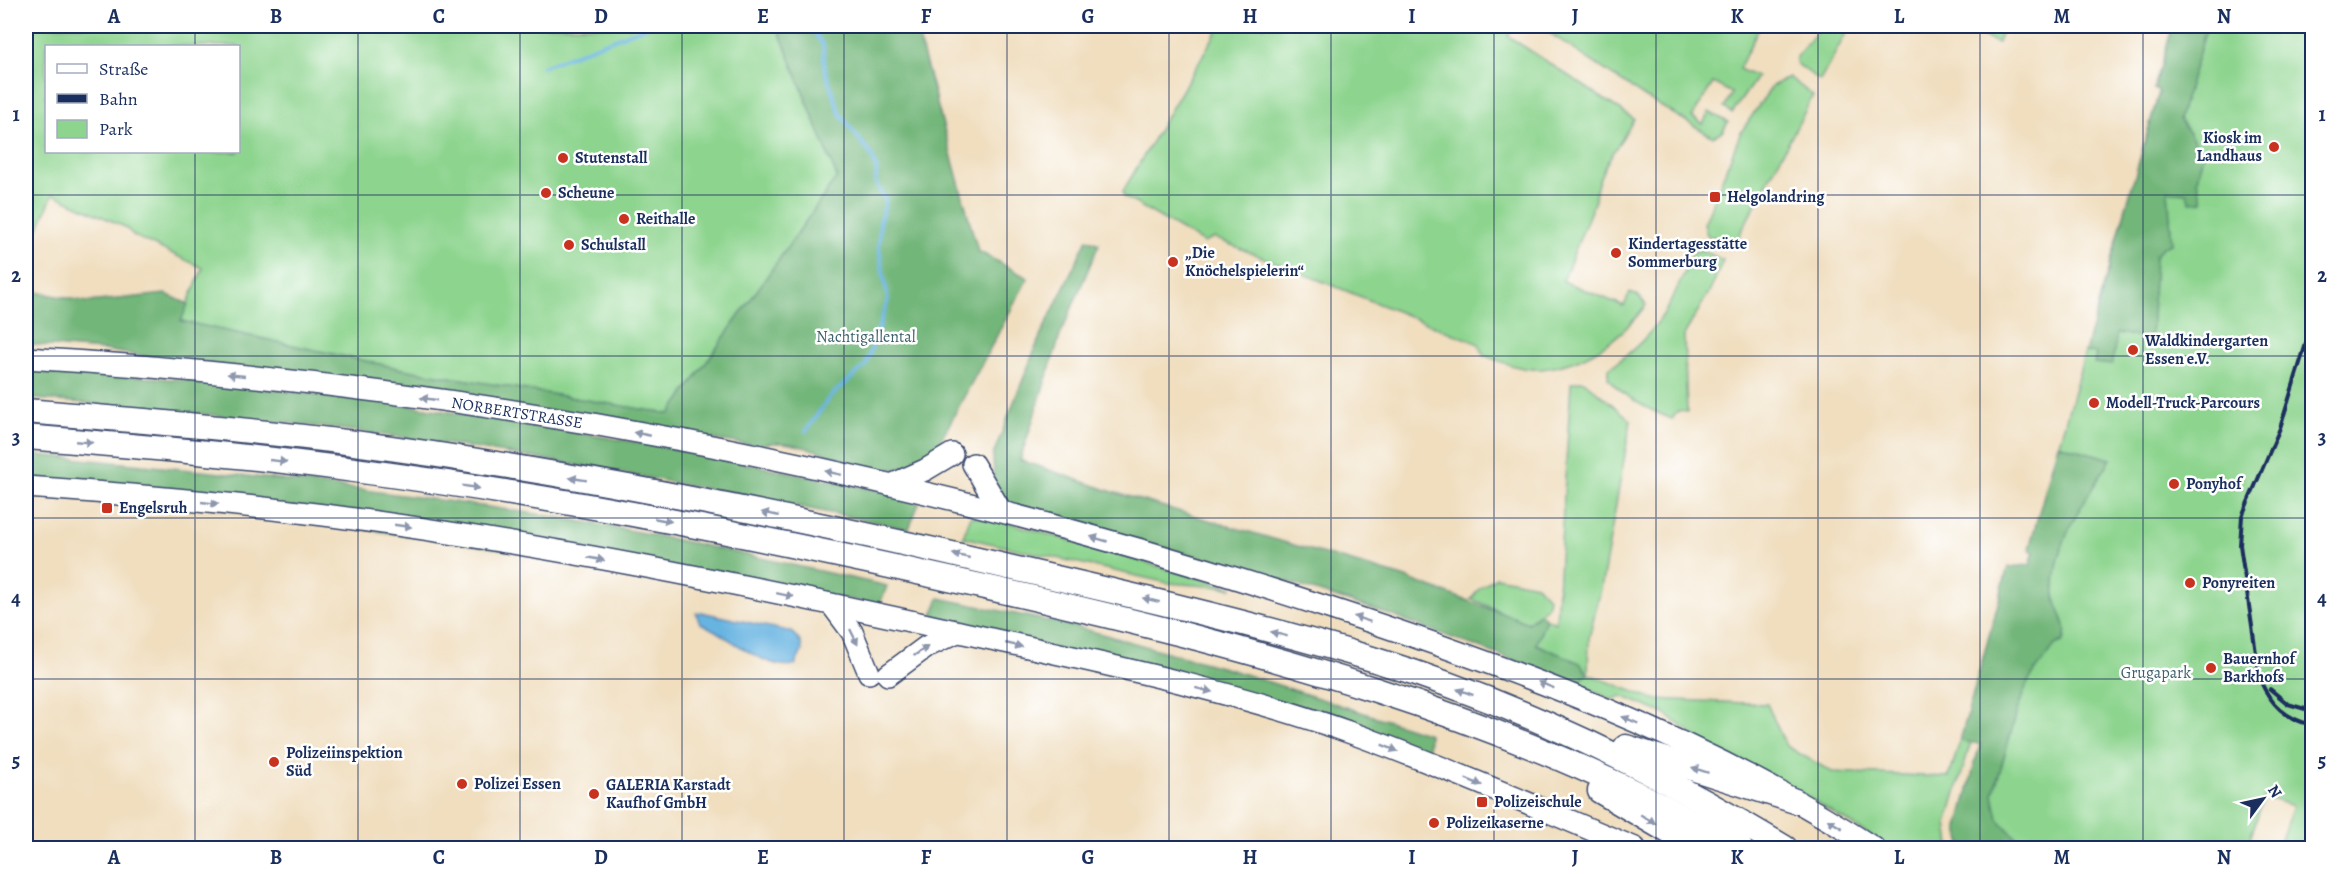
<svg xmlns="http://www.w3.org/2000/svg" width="2338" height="874" viewBox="0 0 2338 874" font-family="Alegreya,serif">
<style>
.green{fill:#8dd48e;stroke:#548276;stroke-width:1.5;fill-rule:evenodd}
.forest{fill:#72b679;stroke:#46726c;stroke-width:1.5}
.water{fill:#67b4e1;stroke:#4172a0;stroke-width:1.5}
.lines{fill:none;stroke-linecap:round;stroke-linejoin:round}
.stream{stroke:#67b4e1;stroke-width:4}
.major-casing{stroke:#3b496d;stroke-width:24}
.highway-casing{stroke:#3b496d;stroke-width:27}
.major{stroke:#fff;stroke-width:21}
.highway{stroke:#fff;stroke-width:24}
.rail{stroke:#1b2f5e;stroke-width:4}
.oneway{fill:#8d97ae}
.grid{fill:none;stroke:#1b2f5e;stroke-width:1.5;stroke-opacity:0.55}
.poi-dot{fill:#c8321e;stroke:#fff;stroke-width:2}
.labels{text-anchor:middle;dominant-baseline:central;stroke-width:5;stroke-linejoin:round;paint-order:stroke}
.poi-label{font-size:16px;font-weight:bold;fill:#1b2f5e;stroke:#fff;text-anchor:start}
.park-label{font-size:16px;fill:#3d616c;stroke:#fff}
.street-label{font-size:16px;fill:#1b2f5e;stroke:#fff}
.neatline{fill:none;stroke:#1b2f5e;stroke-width:2}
.grid-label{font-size:20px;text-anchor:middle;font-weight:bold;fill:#1b2f5e}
</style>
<rect width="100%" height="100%" fill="#fff"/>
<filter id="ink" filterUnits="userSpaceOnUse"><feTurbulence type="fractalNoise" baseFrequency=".0167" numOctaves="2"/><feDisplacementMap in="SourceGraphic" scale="12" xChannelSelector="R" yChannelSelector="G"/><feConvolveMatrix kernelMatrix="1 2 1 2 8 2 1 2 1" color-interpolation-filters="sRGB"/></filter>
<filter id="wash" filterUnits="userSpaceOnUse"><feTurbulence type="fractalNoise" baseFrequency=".008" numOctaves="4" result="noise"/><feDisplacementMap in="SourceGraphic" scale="24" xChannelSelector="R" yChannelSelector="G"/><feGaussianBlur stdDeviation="1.35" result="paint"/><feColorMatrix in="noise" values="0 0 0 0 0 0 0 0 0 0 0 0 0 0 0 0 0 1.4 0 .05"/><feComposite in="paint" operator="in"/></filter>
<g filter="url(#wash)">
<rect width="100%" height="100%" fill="#f0debf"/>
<g class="green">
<path d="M26,26h751l60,151 -167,237 -263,-44 -227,-49 23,-53 -69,-32 -9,-9 -72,-33 -27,64zM46,46h192v106h-192z"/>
<path d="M1220,26h289l4,2 -5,8 126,83c-14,26 -38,51 -39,81l-32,81 61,25 6,-14 9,4 7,9c-25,34 -61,59 -104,64 -19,2 -41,-7 -59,-14l-4,-11 -265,-106 -10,5 -81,-47v-5z"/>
<path d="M1544,26h216l-21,43 18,8 -25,36 -8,-5 8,-15 -19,-10 -21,34 11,7 6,-12 19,10 -6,10 -9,5 -68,-40 -103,-69z"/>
<path d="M1822,26h28l-30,55 -24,-18v-6z"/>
<path d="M1955,26h48l-5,17z"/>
<path d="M2173,26h139v822h-34l15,-42 -29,-9 -17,51h-284l-5,-20 76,-276 -5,-3 130,-457 -5,-3z"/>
<path d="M1789,77l24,19 -79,149 -27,-10 -3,-11 37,-92 31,-46z"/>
<path d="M1701,250l22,10 -12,29 -27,46 3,77 -9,-1 -6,8c-24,-10 -48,-21 -64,-41l1,-10c48,-32 63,-64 84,-116z"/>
<path d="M1579,381h5l47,39 -30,169 -12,49 -1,36 65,25 114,5 19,42 46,26 117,5 11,-36 11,1 -24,81 3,23 -9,2h-51l-76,-47 -103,-54 -48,-34 -42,-17 -8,4 -37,-17 11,-9 -51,-30 10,-25 10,4 15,-240z"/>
<path d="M971,516l32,5 230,67 -65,-5 -205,-46z"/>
<path d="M1496,577l41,8 12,13 -2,9 -20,16 -56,-24 9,-11z"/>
</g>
<g class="forest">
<path d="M777,26h149l-7,13 59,212 50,27 -91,169c-10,7 -20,17 -31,20 -36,11 -85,-21 -123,-24 -10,-1 -21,2 -32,2l-648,-95 -77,-6v-54l62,12 78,-8 22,10 -7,17 226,49 263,44 167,-237z"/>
<path d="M2173,26h34l-28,93 24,35 -6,26 5,21 -12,1 -4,-9 -18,-2 4,53 -10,3 -7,10 -4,82 -34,-6 -5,32 -18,-2 2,-9 -11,-2 74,-260 -5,-3z"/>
<path d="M1087,239l12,5 -39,92 -40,124 93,32 290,85 125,46 12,-10 6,6 -10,25 44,19 8,11 -12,9 -197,-72 -101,-32 -256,-70 -19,-10 -9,-18 -1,-26 46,-116z"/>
<path d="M26,369l160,11 202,22 278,45 250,51 -1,3 4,2 -10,26c-172,-35 -344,-69 -518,-93 -121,-17 -243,-27 -365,-38z"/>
<path d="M2058,444l53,15c-27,43 -59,84 -56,138 2,17 15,26 9,44l-9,4 -26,35 -10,25 -26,90 5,24 28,29h-63l-5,-20 22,-84 -20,-3 48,-174 22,-2 4,-13 -5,-3z"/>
<path d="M26,454c181,16 361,36 541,65 107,18 214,44 320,67l-7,18 -854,-124z"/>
<path d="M939,598l134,28 162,45 194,63 -1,20 -496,-139z"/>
</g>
<path class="water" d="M701,612l91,20 9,11 1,8 -7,14c-32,6 -67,-31 -95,-42l-4,-10z"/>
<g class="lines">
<g class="stream">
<path d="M542,67l106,-41"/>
<path d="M806,431l23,-33 37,-33 22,-65 -9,-53 1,-26 6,-20 -11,-19 2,-11 -5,-15 -32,-42 -15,-44 -2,-25 -13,-19"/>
</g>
</g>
</g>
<g filter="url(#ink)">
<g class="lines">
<g class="major-casing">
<g id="major">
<path d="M26,358c440,26 881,111 1300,249 190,62 380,132 548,241"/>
<path d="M973,464l28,47"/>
<path d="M891,485l34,-15 27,-16"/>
<path d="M26,487c102,7 204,16 306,29 206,27 411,68 614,113 138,31 278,58 411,106 94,34 186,75 278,113"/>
<path d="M832,605l20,27 17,41"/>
<path d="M888,675l38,-28 31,-15"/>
</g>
</g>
<g class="highway-casing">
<g id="highway">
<path d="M26,411c109,9 219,18 328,32 219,29 435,73 650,123 122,28 245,56 365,92 146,44 286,112 416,190"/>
<path d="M26,437c109,9 219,18 328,33 215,28 428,71 640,119 256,58 517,126 746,259"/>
<path d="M1626,747l169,54"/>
<path d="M1600,791l97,57"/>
</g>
</g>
<use href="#major" class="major"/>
<use href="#highway" class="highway"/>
<g class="rail">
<path d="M2312,324l-32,104 -38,88 -2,29 20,135c11,25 26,39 52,45"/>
<path d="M2270,689l18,15 24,7"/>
</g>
</g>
<defs><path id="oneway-solid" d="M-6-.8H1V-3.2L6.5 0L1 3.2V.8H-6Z" transform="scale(1.5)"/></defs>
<g class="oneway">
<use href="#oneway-solid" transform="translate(236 375) rotate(-174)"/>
<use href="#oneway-solid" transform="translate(429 399) rotate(-172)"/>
<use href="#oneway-solid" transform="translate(642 434) rotate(-169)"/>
<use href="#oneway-solid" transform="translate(84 442) rotate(5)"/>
<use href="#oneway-solid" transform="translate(278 461) rotate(6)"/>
<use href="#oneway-solid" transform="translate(833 473) rotate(-168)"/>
<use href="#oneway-solid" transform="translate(578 479) rotate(-171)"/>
<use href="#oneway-solid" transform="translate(471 487) rotate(9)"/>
<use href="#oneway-solid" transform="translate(210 503) rotate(6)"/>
<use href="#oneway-solid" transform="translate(770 514) rotate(-168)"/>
<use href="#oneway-solid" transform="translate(663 520) rotate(11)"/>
<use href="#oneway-solid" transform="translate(403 526) rotate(8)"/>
<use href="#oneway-solid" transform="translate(1099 539) rotate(-164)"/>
<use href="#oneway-solid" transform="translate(961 556) rotate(-167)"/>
<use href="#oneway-solid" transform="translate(596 559) rotate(11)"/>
<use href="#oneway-solid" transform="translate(785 595) rotate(12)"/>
<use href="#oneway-solid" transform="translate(1151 600) rotate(-166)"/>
<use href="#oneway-solid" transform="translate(1362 619) rotate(-162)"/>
<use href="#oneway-solid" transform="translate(1279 634) rotate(-165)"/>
<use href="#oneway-solid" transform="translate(854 637) rotate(64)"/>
<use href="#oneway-solid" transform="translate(1014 645) rotate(13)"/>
<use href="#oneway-solid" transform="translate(921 651) rotate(-34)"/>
<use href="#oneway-solid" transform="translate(1546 685) rotate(-158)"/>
<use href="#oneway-solid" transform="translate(1204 690) rotate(14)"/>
<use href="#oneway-solid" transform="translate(1465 692) rotate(-160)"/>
<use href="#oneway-solid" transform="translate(1630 720) rotate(-157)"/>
<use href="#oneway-solid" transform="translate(1390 748) rotate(22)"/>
<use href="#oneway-solid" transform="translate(1700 770) rotate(-162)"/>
<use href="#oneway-solid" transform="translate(1474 782) rotate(22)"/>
<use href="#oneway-solid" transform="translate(1648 819) rotate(30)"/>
<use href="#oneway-solid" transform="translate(1835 824) rotate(-149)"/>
</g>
</g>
<path class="grid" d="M195,26v20M358,26v822M520,26v822M682,26v822M844,26v822M1007,26v822M1169,26v822M1331,26v822M1494,26v822M1656,26v822M1818,26v822M1980,26v822M2143,26v822M195,152v696M26,195h2286M26,356h2286M26,518h2286M26,679h2286"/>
<g class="poi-dot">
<circle cx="2274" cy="147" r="6"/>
<circle cx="563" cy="158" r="6"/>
<circle cx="546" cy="193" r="6"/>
<rect x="1709" y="191" width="12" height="12" rx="3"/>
<circle cx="624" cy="219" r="6"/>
<circle cx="569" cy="245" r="6"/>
<circle cx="1616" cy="253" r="6"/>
<circle cx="1173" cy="262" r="6"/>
<circle cx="2133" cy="350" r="6"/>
<circle cx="2094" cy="403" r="6"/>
<circle cx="2174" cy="484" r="6"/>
<rect x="101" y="502" width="12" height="12" rx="3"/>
<circle cx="2190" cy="583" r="6"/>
<circle cx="2211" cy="668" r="6"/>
<circle cx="274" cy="762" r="6"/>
<circle cx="462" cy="784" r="6"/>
<circle cx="594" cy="794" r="6"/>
<rect x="1476" y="796" width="12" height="12" rx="3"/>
<circle cx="1434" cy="823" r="6"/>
</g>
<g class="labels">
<g class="poi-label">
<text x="2262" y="138" text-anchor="end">Kiosk im<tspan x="2262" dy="18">Landhaus</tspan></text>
<text x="575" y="158">Stutenstall</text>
<text x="558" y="193">Scheune</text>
<text x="1727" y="197">Helgolandring</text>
<text x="636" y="219">Reithalle</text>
<text x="1628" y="244">Kindertagesstätte<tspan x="1628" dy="18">Sommerburg</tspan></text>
<text x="581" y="245">Schulstall</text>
<text x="1185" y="253">„Die<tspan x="1185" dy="18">Knöchelspielerin“</tspan></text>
<text x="2145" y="341">Waldkindergarten<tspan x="2145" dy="18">Essen e.V.</tspan></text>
<text x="2106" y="403">Modell-Truck-Parcours</text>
<text x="2186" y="484">Ponyhof</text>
<text x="119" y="508">Engelsruh</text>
<text x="2202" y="583">Ponyreiten</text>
<text x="2223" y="659">Bauernhof<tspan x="2223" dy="18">Barkhofs</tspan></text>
<text x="286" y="753">Polizeiinspektion<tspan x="286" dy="18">Süd</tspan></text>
<text x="474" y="784">Polizei Essen</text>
<text x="606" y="785">GALERIA Karstadt<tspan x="606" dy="18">Kaufhof GmbH</tspan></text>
<text x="1494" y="802">Polizeischule</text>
<text x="1446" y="823">Polizeikaserne</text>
</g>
<g class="park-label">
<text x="866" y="337">Nachtigallental</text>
<text x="2156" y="673">Grugapark</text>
</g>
<g class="street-label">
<text transform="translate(517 413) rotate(9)">NORBERTSTRASSE</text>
</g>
</g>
<rect width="2338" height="874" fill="none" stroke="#fff" stroke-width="66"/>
<rect x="45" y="45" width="195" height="108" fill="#ffffff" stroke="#a4acbf" stroke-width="1.5"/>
<rect x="57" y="64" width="30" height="9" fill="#ffffff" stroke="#a4acbf" stroke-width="1.5"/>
<text x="99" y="75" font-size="18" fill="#1b2f5e">Straße</text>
<rect x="57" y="94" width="30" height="9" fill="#1b2f5e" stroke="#a4acbf" stroke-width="1.5"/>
<text x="99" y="105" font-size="18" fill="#1b2f5e">Bahn</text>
<rect x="57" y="120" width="30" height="18" fill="#8dd48e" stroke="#a4acbf" stroke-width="1.5"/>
<text x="99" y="135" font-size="18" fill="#1b2f5e">Park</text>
<g transform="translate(2263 799) rotate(57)" stroke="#ffffff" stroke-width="4.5" paint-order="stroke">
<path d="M0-4.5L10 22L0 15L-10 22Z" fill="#1b2f5e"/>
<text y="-9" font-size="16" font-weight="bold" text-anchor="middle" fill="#1b2f5e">N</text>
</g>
<rect x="33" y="33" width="2272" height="808" class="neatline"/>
<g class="grid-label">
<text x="114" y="23">A</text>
<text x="276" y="23">B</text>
<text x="439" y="23">C</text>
<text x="601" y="23">D</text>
<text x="763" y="23">E</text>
<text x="926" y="23">F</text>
<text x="1088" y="23">G</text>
<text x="1250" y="23">H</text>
<text x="1412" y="23">I</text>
<text x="1575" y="23">J</text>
<text x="1737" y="23">K</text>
<text x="1899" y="23">L</text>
<text x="2062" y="23">M</text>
<text x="2224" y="23">N</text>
<text x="16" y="121">1</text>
<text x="2322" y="121">1</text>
<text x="16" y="282">2</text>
<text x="2322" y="282">2</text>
<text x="16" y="444">3</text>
<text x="2322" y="444">3</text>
<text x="16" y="605">4</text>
<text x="2322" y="605">4</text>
<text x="16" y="767">5</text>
<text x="2322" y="767">5</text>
<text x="114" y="864">A</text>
<text x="276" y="864">B</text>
<text x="439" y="864">C</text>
<text x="601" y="864">D</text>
<text x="763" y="864">E</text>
<text x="926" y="864">F</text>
<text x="1088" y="864">G</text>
<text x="1250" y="864">H</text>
<text x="1412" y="864">I</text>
<text x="1575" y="864">J</text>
<text x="1737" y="864">K</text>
<text x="1899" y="864">L</text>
<text x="2062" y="864">M</text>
<text x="2224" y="864">N</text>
</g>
</svg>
